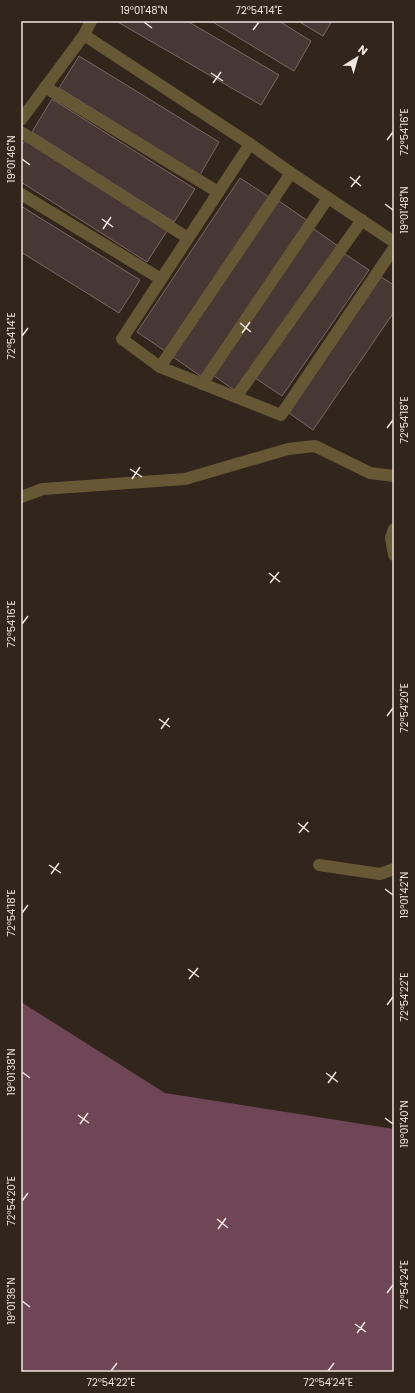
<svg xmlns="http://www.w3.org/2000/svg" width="415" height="1393" viewBox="0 0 415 1393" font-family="Poppins,sans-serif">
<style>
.forest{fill:#6f4656}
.building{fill:#473735;stroke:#7b6866}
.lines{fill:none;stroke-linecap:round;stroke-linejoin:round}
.minor{stroke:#675835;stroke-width:12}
.ticks{fill:none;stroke:#efe6e0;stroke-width:1.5}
.neatline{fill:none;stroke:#efe6e0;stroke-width:1.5}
.ticks-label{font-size:10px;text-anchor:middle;fill:#efe6e0}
</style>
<rect width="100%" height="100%" fill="#31251c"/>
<path class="forest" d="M21,1002l144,91 229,36v243h-373z"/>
<g class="building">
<path d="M116,21h71l92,54 -18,30z"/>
<path d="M211,21h68l32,20 -17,30z"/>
<path d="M298,21h34l-9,15z"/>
<path d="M79,56l140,86 -19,33 -141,-87z"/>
<path d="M52,99l143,90 -21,33 -142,-90z"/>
<path d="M25,140l142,91 -20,31 -126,-80v-35z"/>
<path d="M240,178l29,19 -104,154 -28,-19z"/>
<path d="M279,201l29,20 -106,156 -29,-20z"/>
<path d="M21,206l119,74 -21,33 -98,-61z"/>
<path d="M311,227l27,19 -101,146 -27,-19z"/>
<path d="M342,252l27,18 -87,126 -27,-18z"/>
<path d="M381,277l13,8v27l-81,118 -24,-17z"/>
</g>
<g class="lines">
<g class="minor">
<path d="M84,35l166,109 41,29 103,69"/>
<path d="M45,87l173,105"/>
<path d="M21,120l63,-85 7,-14"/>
<path d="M21,132l167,106"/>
<path d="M250,144l-128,195 38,28 121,48 113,-167"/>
<path d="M21,194l140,85"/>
<path d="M160,367l131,-194"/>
<path d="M202,384l126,-186"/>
<path d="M236,397l126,-177"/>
<path d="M21,497l22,-8 142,-10 103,-30 27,-3 55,27 24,3"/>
<path d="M394,529l-3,9 3,17"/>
<path d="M319,865l61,9 14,-5"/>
</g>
</g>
<path class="ticks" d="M144,22l8,6M253,30l6,-8M211,73l12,8M213,83l8,-11M387,140l6,-8M22,159l8,6M350,177l11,9M351,187l9,-11M385,204l8,6M102,219l11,8M103,229l8,-12M240,323l11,9M242,333l8,-11M22,336l6,-8M387,428l6,-8M130,469l12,8M132,479l8,-12M269,573l11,9M270,583l9,-11M22,624l6,-8M387,716l6,-8M159,719l11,8M161,729l8,-11M298,823l11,9M299,833l9,-11M49,865l12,8M51,874l8,-11M385,889l8,6M22,913l6,-8M188,969l11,8M189,979l9,-11M387,1005l6,-8M22,1072l8,6M326,1073l12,9M328,1083l8,-11M78,1115l11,8M385,1118l8,6M80,1124l8,-11M22,1201l6,-8M217,1219l11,9M218,1229l8,-11M387,1293l6,-8M22,1301l8,6M355,1324l11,8M357,1333l8,-11M111,1371l6,-8M328,1371l6,-8"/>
<rect width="415" height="1393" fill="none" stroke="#31251c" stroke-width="44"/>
<g transform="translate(357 58) rotate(37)" stroke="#31251c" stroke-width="3" paint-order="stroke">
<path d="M0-3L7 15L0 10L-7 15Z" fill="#efe6e0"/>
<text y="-6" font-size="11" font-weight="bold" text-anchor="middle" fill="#efe6e0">N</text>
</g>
<rect x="22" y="22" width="371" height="1349" class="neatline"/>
<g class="ticks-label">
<text x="144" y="14">19°01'48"N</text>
<text x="259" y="14">72°54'14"E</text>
<text transform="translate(404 132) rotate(-90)" y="4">72°54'16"E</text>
<text transform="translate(11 159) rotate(-90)" y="4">19°01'46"N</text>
<text transform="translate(404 210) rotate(-90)" y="4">19°01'48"N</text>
<text transform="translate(11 336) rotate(-90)" y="4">72°54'14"E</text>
<text transform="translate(404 420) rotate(-90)" y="4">72°54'18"E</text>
<text transform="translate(11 624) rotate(-90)" y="4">72°54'16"E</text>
<text transform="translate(404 708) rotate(-90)" y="4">72°54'20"E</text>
<text transform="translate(404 895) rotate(-90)" y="4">19°01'42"N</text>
<text transform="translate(11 913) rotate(-90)" y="4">72°54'18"E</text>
<text transform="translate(404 997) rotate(-90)" y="4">72°54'22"E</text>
<text transform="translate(11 1072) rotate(-90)" y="4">19°01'38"N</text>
<text transform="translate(404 1124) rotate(-90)" y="4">19°01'40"N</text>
<text transform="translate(11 1201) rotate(-90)" y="4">72°54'20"E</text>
<text transform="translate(404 1285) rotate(-90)" y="4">72°54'24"E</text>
<text transform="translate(11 1301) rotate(-90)" y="4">19°01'36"N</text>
<text x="111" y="1386">72°54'22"E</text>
<text x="328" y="1386">72°54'24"E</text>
</g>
</svg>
